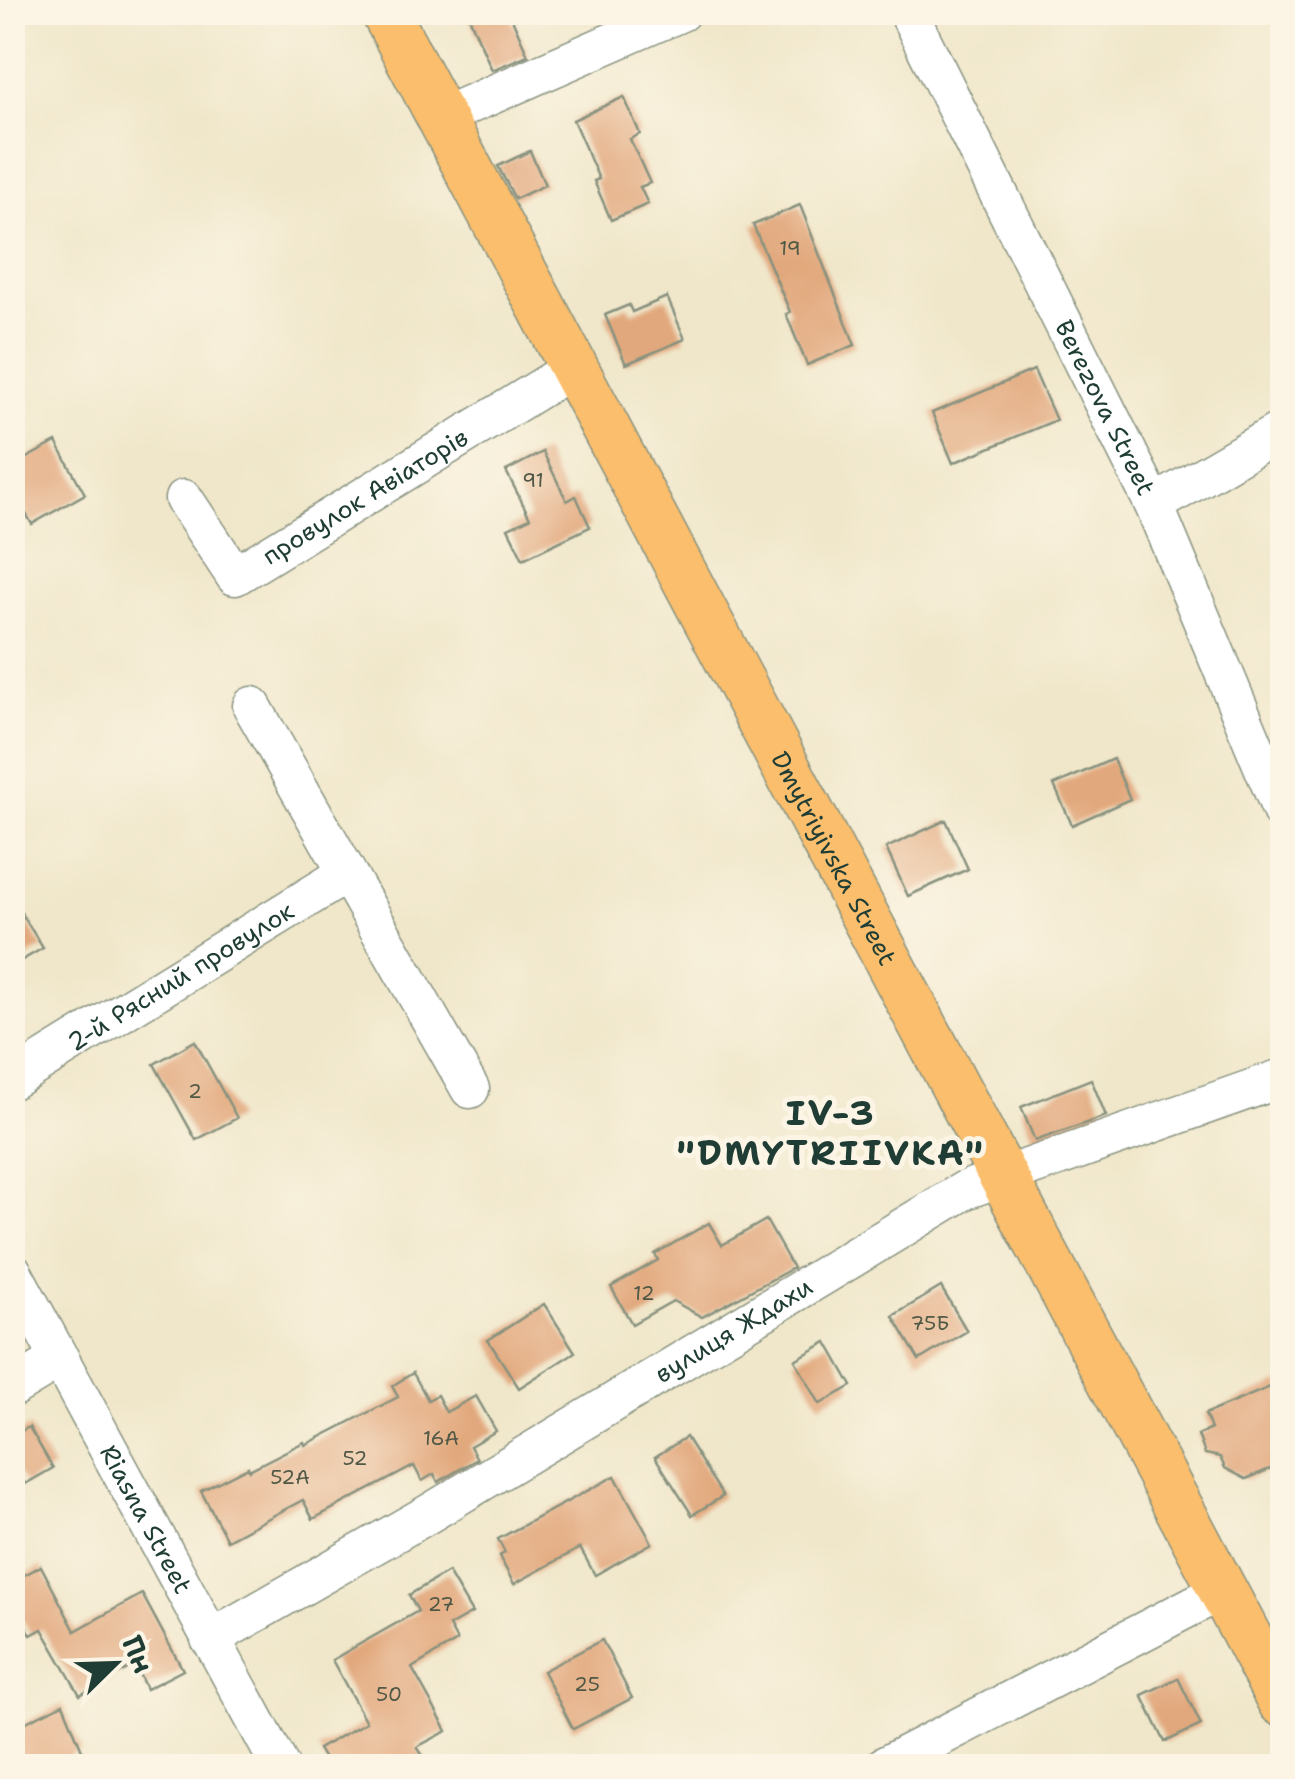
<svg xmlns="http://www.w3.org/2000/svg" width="1295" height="1779" viewBox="0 0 1295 1779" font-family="'Shantell Sans',sans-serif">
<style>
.building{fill:#e2a87d}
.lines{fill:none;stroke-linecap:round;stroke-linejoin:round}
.minor-casing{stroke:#88927f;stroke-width:41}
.major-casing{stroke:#88927f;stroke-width:51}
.minor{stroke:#fff;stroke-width:38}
.major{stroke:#fabe6d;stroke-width:48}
.labels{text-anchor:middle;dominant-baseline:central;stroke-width:10;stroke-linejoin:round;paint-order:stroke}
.number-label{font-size:20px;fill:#505846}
.street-label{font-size:25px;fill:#1f3d34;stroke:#fcf5e5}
.district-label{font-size:35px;font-weight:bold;letter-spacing:2.5px;fill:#1f3d34;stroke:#fcf5e5}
</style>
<rect width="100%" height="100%" fill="#fcf5e5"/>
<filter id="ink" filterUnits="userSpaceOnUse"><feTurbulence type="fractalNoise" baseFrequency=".01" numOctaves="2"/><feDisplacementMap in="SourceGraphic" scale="20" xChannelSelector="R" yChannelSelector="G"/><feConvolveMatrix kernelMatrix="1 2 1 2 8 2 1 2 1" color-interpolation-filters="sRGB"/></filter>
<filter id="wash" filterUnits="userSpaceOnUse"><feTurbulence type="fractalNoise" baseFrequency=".0048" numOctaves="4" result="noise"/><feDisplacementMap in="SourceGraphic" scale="40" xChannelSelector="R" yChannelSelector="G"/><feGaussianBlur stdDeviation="2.25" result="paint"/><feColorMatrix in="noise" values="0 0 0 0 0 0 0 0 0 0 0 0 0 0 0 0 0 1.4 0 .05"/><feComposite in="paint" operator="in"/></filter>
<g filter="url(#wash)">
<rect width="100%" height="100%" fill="#f0e7ca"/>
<g id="blocks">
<g class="building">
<path d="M467,12h42l19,43 -36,15z"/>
<path d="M624,97l16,37 -10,5 20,44 -10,4 8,17 -37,16 -17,-39 5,-2 -26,-59z"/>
<path d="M530,151l15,34 -30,14 -17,-33z"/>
<path d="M800,205l55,140 -48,20 -21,-51 4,-2 -37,-87z"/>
<path d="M667,297l18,42 -59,25 -21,-49 24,-10 3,7z"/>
<path d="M1034,370l22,50 -103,43 -21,-50z"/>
<path d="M56,442l29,52 -53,30 -20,-34v-24z"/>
<path d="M543,452l24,49 9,-5 14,31 -67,32 -15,-31 22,-10 -24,-47z"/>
<path d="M1113,759l17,40 -58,26 -18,-40z"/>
<path d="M946,820l22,49 -60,27 -22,-48z"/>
<path d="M12,898l31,50 -31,18z"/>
<path d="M195,1041l42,77 -41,22 -42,-76z"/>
<path d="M1091,1079l15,37 -71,25 -14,-34z"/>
<path d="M766,1220l27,48 -91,49 -29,-16 -41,23 -21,-37 47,-27 -3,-6 54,-31 13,22z"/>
<path d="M941,1287l26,44 -48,29 -26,-44z"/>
<path d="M544,1304l31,48 -56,36 -31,-48z"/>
<path d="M827,1342l25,44 -32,18 -25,-44z"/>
<path d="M413,1373l15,27 9,-5 9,17 30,-16 20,35 -26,15 7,13 -39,23 -4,-8 -12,7 -8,-15 -101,53 -10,-19 -76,40 -26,-49 47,-24 1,3 55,-28 1,3 93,-48 -6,-11z"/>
<path d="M1282,1382v82l-36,15 -21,-11 -5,-11 -15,-3 -7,-19 13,-6 -6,-15z"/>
<path d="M29,1427l24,41 -28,16 -13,-21v-27z"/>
<path d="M686,1437l37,59 -31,19 -37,-58z"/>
<path d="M615,1476l37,67 -57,32 -15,-27 -66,36 -15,-28 6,-3 -7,-14z"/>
<path d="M41,1566l34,65 67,-37 41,76 -37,19 -11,-24 -55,30 -38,-66 -11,6 -8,-15 -11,6v-44z"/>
<path d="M448,1572l24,41 -23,13 8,15 -45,27 35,63 -30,16 13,19h-102l-10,-17 48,-27 -34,-62 86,-49 -9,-16z"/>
<path d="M602,1640l30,58 -59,31 -30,-58z"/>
<path d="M1178,1678l23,47 -36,17 -23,-47z"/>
<path d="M63,1704l19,46 -32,16h-38v-37z"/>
</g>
</g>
</g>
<g filter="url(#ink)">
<use href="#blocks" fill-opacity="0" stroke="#88927f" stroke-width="2.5"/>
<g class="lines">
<g class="minor-casing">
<g id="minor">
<path id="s1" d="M908,12l246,493 128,307"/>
<path d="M441,117l240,-105"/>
<path id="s2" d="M184,499l51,77 340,-209"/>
<path d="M1154,505l128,-75"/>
<path d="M252,706l218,383"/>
<path id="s3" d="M12,1080l334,-206"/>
<path id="s4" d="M12,1271l268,495"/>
<path d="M12,1388l48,-29"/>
<path id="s5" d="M210,1639l220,-126 535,-323 317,-112"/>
<path d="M884,1766l339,-176"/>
</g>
</g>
<g class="major-casing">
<g id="major">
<path id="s6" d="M385,12l897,1690"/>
</g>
</g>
<use href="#minor" class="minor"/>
<use href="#major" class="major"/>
</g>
</g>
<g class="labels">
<g class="number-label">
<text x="790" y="248">19</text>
<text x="533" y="480">91</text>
<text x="195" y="1091">2</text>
<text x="644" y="1293">12</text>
<text x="930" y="1323">75Б</text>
<text x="441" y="1438">16А</text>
<text x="355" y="1458">52</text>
<text x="290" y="1477">52А</text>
<text x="441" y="1604">27</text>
<text x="587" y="1684">25</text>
<text x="389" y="1694">50</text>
</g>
<g class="street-label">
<text stroke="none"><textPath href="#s1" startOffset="442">Berezova Street</textPath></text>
<text stroke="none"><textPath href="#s2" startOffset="245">провулок Авіаторів</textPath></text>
<text stroke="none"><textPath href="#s6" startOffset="958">Dmytriyivska Street</textPath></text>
<text stroke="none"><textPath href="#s3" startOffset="198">2-й Рясний провулок</textPath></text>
<text stroke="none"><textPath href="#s5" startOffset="608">вулиця Ждахи</textPath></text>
<text stroke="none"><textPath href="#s4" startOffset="282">Riasna Street</textPath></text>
</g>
<g class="district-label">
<text x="831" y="1112">IV-3<tspan x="831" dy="40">"DMYTRIIVKA"</tspan></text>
</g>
</g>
<rect width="1295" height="1779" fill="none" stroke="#fcf5e5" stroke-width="50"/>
<g transform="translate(115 1664) rotate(67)" stroke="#fcf5e5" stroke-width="8" paint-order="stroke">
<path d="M0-8L18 38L0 25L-18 38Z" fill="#1f3d34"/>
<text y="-15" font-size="28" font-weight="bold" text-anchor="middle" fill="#1f3d34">Пн</text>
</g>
</svg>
